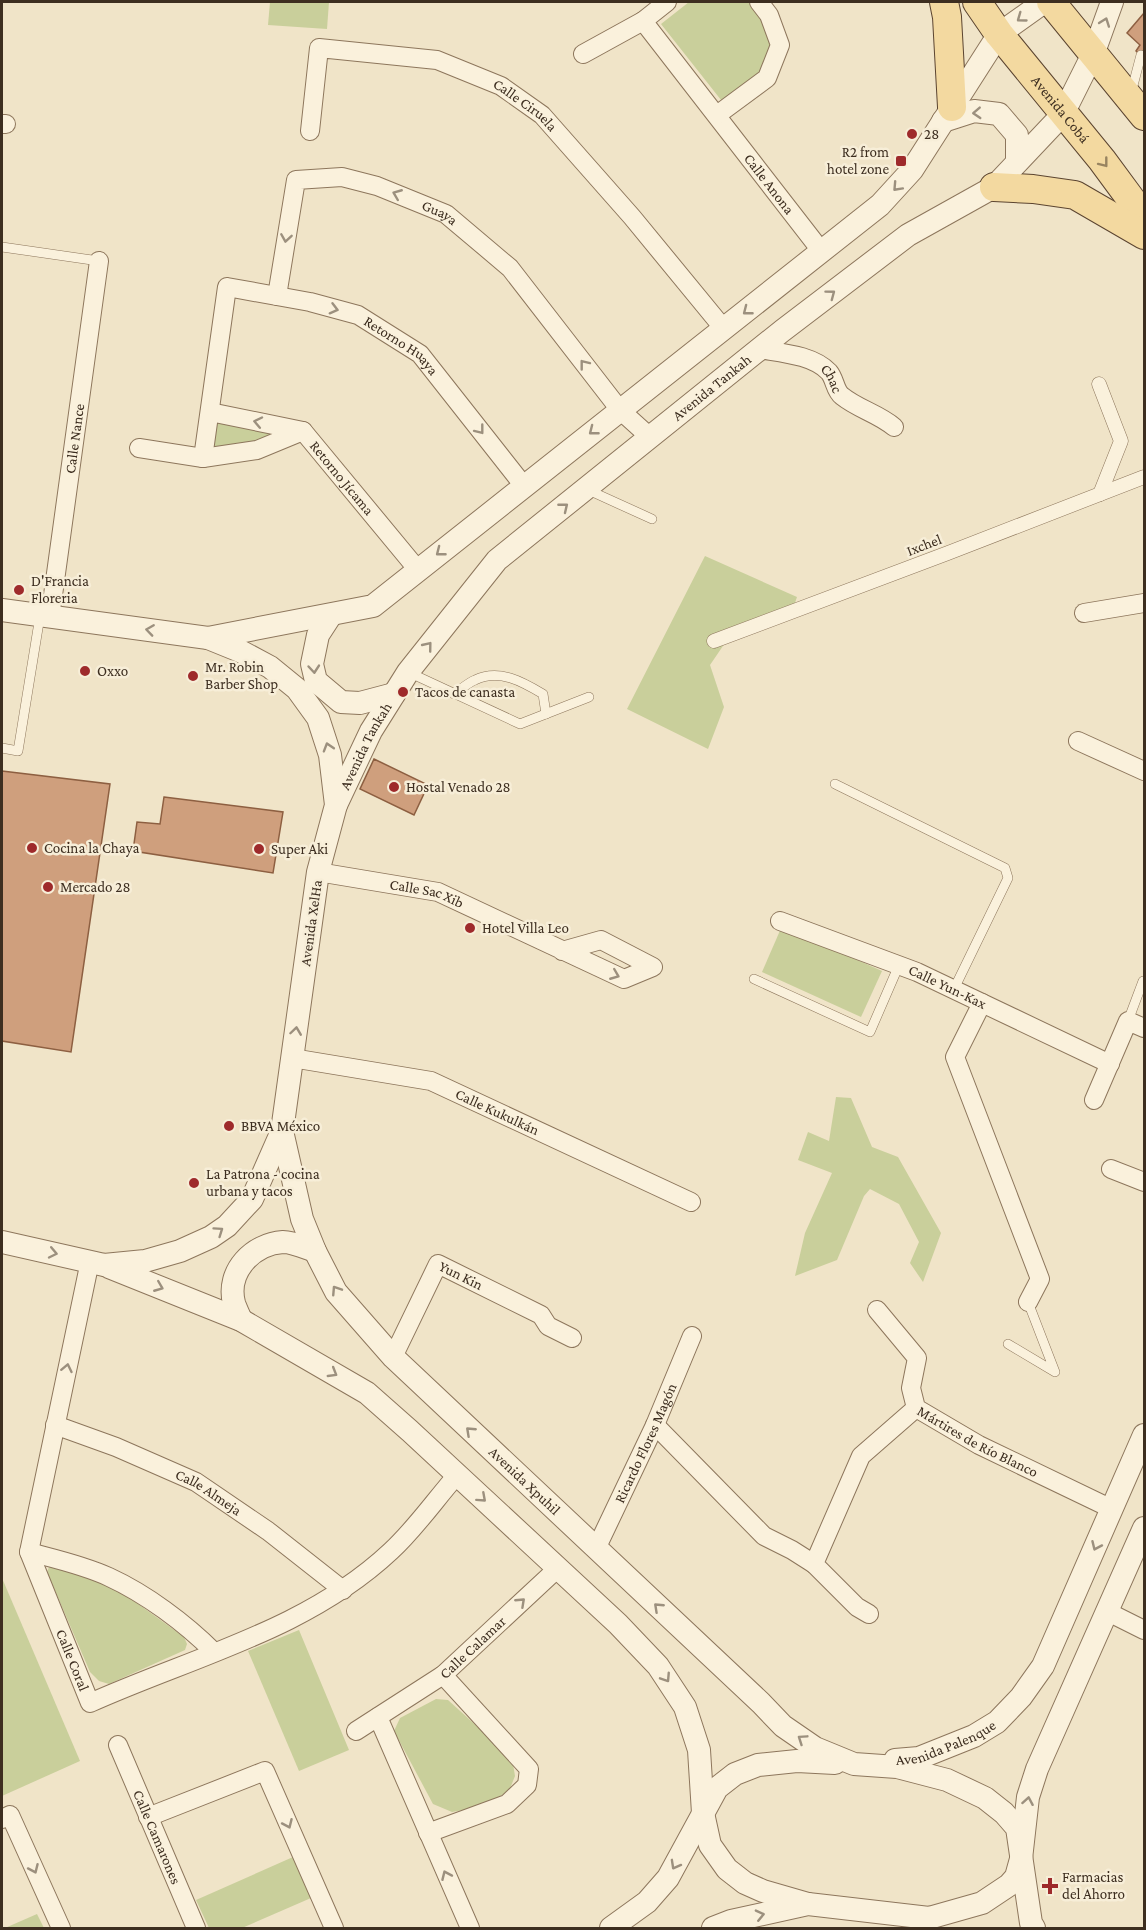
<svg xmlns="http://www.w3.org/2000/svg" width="1146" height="1930" viewBox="0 0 1146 1930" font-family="'Crimson Pro',serif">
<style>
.green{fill:#c9cf9b}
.building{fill:#cf9f7d;stroke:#8d5f41;stroke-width:1.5}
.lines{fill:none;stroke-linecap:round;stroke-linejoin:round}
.service-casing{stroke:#8d765c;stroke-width:10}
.pedestrian-casing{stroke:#8d765c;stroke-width:15}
.minor-casing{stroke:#8d765c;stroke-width:20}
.tertiary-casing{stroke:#8d765c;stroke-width:24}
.primary-casing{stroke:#5b4430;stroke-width:30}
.service{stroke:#faf1dc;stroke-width:9}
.pedestrian{stroke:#faf1dc;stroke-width:14}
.minor{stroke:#faf1dc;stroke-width:18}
.tertiary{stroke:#faf1dc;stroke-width:22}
.primary{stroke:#f3d9a0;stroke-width:28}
.oneway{stroke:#9c907e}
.oneway2{stroke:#988460}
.poi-dot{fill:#9e2a2b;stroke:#f7eed8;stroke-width:2}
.labels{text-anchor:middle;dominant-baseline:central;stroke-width:5;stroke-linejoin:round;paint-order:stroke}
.street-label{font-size:15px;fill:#3d2e20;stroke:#f7eed8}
.poi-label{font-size:15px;fill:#3d2e20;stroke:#f7eed8;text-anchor:start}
</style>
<rect width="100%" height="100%" fill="#f0e4c8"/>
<g class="green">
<path d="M270,2h59l-2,27 -59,-4z"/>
<path d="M689,2h62c6,10 16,22 19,33 10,36 -19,53 -45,70l-64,-81z"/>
<path d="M214,421l69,12 -26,12 -46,6z"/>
<path d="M705,556l92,41 -8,23 -64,23 -15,22 14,42 -16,42 -81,-40z"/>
<path d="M782,926l100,45 -21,46 -99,-45z"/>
<path d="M836,1097l15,1 21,49 26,10 43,76 -18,49 -13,-19 9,-21 -20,-38 -29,-15 -6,7 -27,64 -42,16 10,-43 27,-60 -34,-13 10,-28 21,9z"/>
<path d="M49,1567l35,9 39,17 61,44 3,7 -2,6 -76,34 -10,-3 -9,-9 -43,-100z"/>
<path d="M2,1578l78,183 -78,35z"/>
<path d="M299,1630l50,120 -50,21 -51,-120z"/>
<path d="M436,1699l12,1 64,58 3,18 -6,15 -28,16 -29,5 -19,-8 -39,-73 6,-13z"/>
<path d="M293,1857l18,41 -69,30h-33l-13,-28z"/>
<path d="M37,1914l7,14h-39z"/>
</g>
<g class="building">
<path d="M1144,13v46l-8,-8 4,-6 -13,-12z"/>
<path d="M374,759l54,26 -14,30 -54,-26z"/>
<path d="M2,771l108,13 -39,268 -69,-11z"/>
<path d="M164,797l119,15 -10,61 -140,-22 4,-29 23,2z"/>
</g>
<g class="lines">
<g class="service-casing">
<g id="service">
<path d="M1131,93l10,-38"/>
<path d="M2,247l97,14"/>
<path d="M586,489l66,30"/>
<path d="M408,672l112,52 69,-27"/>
<path d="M454,694c7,-5 14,-11 21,-14 24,-12 48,2 68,14l3,20"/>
<path d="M2,748l16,3 22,-135"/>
<path d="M835,784l170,84 3,10 -54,111"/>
<path d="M754,979l116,53 29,-67"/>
<path d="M1128,1021l15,-40"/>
<path d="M1008,1344l47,28 -27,-70"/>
</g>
</g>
<g class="pedestrian-casing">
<g id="pedestrian">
<path d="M1099,384l22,57 -21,53"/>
<path d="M714,641l234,-88 196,-76"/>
</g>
</g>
<g class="minor-casing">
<g id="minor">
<path id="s1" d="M643,21l179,231"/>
<path d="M583,54l60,-33 24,-19"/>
<path d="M717,115l50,-37 13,-33 -11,-30 -10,-13"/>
<path d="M2,124h4"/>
<path id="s2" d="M310,131l9,-83 118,12 64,26 41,29 90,102 92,112"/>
<path id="s3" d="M277,296l19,-116 46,-3 35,9 69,28 64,54 110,142 31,28"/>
<path id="s4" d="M759,349c23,4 54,6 70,23 6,7 6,19 13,24 16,13 37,18 52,31"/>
<path id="s5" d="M210,412l93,19 115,139"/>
<path d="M139,448l64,10 54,-8 46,-19"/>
<path id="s6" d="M203,458l24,-171 83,15 48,13 62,39 104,132"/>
<path d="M1084,613l60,-10"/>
<path id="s7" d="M50,617l49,-356"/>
<path d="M1078,741l66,30"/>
<path id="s8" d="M318,872l120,20 186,87 29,-12 -52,-27 -39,11"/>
<path id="s9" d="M780,921l137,51 193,92"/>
<path d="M982,1003l-27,54 85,222 -12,23"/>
<path id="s10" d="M292,1058l139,23 260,121"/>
<path d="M1094,1100l34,-79 16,7"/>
<path d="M1111,1169l33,13"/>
<path id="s11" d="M90,1261l-61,291 61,151c102,-46 217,-73 301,-152 24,-22 44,-51 66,-76"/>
<path id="s12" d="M877,1310l40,48 -6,30 5,20 63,37 133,64"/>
<path id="s13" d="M393,1357l45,-93 103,51 7,11 24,12"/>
<path id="s14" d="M55,1425l61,22 80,35 72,49 75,59"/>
<path d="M655,1425l109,111 28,14 22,14"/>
<path id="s15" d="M596,1549l59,-124 37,-89"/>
<path d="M29,1552c26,7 54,13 80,25 37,17 76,46 105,75"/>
<path d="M1108,1612l36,18"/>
<path d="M869,1614l-12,-7 -43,-43 47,-108 55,-48"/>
<path d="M378,1717l92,211"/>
<path id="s16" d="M356,1731l87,-56 115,-107"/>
<path id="s17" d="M118,1745l78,183"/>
<path d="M148,1817l117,-46 69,157"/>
<path d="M2,1819l8,-4 51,113"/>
<path d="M428,1833l79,-29 20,-19 2,-16 -86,-94"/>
</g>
</g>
<g class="tertiary-casing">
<g id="tertiary">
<path d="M943,121l31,-10 25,3 18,21v27"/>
<path d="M2,610l206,28 32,13 30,16 27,22 21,29 12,37 6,50 -18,67 -36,259 -30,68 -25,27 -16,11 -31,14 -35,10 -41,4 -102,-23"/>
<path d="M331,615l-13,20 -6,29 4,17 25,21 19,1 34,-9"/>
<path d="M208,638l165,-32 507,-401 32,-35 87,-136 45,-32"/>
<path id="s18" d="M336,805l35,-74 37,-59 89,-112 285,-229 126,-96 86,-48 69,-73 31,-62 18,-50"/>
<path id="s19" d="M282,1131l20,88 13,32 21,41 57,65 368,346 22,23 32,22 39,16 43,3 50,13 38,18 19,15 13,15 14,95 3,5"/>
<path d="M109,1267l132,53 126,73 43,38 208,193 40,42 27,41 14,43 4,63 7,32 17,24 18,14 18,8 45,13"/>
<path d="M241,1320c-2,-5 -5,-11 -7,-17 -8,-32 19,-59 49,-61 10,0 23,6 32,9"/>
<path id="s20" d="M895,1760l24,-2 55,-22 23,-14 24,-25 22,-31 101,-231"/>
<path d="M611,1928l36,-26 21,-24 49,-90 18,-14 23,-9 39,-4 38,2"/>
<path d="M713,1928l18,-7 77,-17 121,14 53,-15 27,-18 7,-8 5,-18 7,-62 9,-28 107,-241"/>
</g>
</g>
<g class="primary-casing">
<g id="primary">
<path d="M944,2l3,15 5,90"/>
<path id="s21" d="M977,2l22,32 103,126 42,57"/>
<path d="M1051,2l93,114"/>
<path d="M994,187l39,2 42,6 69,40"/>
</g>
</g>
<use href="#service" class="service"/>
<use href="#pedestrian" class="pedestrian"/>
<use href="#minor" class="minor"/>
<use href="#tertiary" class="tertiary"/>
<use href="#primary" class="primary"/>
</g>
<defs><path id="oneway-chevron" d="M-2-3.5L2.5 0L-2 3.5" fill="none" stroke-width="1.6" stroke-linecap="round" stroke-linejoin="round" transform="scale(1.5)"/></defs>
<g class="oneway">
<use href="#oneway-chevron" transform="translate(1021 18) rotate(144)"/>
<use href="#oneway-chevron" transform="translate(1105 22) rotate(-70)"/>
<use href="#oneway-chevron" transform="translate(977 113) rotate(177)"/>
<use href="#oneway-chevron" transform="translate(897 187) rotate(133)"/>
<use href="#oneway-chevron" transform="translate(397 194) rotate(-158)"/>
<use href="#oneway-chevron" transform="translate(286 238) rotate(99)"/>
<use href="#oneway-chevron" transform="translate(831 294) rotate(-37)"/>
<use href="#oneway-chevron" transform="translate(334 309) rotate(15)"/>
<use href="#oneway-chevron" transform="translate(747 311) rotate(142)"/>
<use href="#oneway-chevron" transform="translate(584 364) rotate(-128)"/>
<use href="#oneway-chevron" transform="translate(258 422) rotate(-168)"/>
<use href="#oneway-chevron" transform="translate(480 430) rotate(52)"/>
<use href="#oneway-chevron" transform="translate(593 431) rotate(142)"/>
<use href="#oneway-chevron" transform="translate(564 507) rotate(-39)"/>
<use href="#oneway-chevron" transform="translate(440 552) rotate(142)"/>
<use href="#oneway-chevron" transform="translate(150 630) rotate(-172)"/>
<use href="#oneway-chevron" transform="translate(428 646) rotate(-51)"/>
<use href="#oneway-chevron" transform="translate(314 669) rotate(85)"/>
<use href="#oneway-chevron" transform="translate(328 747) rotate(-107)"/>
<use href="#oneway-chevron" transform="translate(615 975) rotate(22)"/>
<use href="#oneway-chevron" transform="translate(296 1031) rotate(-82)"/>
<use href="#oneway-chevron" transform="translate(219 1231) rotate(-35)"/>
<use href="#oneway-chevron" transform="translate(53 1253) rotate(12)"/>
<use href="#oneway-chevron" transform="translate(159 1287) rotate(22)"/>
<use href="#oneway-chevron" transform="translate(336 1290) rotate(-123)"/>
<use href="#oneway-chevron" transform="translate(67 1368) rotate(-78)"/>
<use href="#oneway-chevron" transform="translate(333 1373) rotate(31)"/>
<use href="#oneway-chevron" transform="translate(470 1431) rotate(-137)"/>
<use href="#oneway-chevron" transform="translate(482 1498) rotate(42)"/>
<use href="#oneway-chevron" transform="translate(1096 1546) rotate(114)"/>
<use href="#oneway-chevron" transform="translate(521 1602) rotate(-43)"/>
<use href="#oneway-chevron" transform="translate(658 1607) rotate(-137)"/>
<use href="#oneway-chevron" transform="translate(666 1678) rotate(57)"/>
<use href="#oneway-chevron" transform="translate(802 1739) rotate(-146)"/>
<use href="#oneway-chevron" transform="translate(1028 1801) rotate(-80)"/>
<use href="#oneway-chevron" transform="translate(288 1824) rotate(66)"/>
<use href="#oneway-chevron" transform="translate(675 1865) rotate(119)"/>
<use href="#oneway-chevron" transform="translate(34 1869) rotate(66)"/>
<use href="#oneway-chevron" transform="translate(446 1875) rotate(-114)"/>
<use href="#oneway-chevron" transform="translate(760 1915) rotate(-13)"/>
</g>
<use class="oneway2" href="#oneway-chevron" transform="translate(1104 163) rotate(52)"/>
<g class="poi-dot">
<circle cx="912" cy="134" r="6"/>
<rect x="895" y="155" width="12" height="12" rx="3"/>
<circle cx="19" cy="590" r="6"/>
<circle cx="85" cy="671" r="6"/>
<circle cx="193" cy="676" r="6"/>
<circle cx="403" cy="692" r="6"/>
<circle cx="394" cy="787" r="6"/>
<circle cx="32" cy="848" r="6"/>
<circle cx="259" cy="849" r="6"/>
<circle cx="48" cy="887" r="6"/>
<circle cx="470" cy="928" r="6"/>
<circle cx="229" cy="1126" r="6"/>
<circle cx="194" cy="1183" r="6"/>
<path d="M1047 1877h6v6h6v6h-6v6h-6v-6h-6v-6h6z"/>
</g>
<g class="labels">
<g class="street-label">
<text stroke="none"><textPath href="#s2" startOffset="302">Calle Ciruela</textPath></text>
<text stroke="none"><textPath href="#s21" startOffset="136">Avenida Cobá</textPath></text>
<text stroke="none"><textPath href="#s1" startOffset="206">Calle Anona</textPath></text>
<text stroke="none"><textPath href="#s3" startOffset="268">Guaya</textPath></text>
<text stroke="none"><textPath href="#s6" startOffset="360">Retorno Huaya</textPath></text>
<text stroke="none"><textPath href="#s4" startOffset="82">Chac</textPath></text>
<text stroke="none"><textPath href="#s18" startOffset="570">Avenida Tankah</textPath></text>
<text stroke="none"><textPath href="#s7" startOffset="180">Calle Nance</textPath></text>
<text stroke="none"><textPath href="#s5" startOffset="156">Retorno Jícama</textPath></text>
<text transform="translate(924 545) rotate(-21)">Ixchel</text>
<text stroke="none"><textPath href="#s18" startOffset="66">Avenida Tankah</textPath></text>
<text stroke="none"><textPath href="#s8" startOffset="111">Calle Sac Xib</textPath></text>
<text transform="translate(311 923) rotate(-82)">Avenida XelHa</text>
<text stroke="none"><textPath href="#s9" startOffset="180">Calle Yun-Kax</textPath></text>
<text stroke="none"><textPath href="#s10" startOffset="214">Calle Kukulkán</textPath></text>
<text stroke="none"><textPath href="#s13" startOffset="129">Yun Kin</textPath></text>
<text stroke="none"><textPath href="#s12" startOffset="184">Mártires de Río Blanco</textPath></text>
<text stroke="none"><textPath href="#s15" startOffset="117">Ricardo Flores Magón</textPath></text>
<text stroke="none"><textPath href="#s19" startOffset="438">Avenida Xpuhil</textPath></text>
<text stroke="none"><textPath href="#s14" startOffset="168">Calle Almeja</textPath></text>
<text stroke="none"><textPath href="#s16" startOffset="144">Calle Calamar</textPath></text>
<text stroke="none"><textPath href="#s11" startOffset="414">Calle Coral</textPath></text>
<text stroke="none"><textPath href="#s20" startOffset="54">Avenida Palenque</textPath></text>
<text stroke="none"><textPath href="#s17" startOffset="100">Calle Camarones</textPath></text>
</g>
<g class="poi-label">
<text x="924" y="134">28</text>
<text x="889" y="152" text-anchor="end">R2 from<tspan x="889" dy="17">hotel zone</tspan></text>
<text x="31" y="581">D'Francia<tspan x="31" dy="17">Floreria</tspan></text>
<text x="205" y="667">Mr. Robin<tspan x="205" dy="17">Barber Shop</tspan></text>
<text x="97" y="671">Oxxo</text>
<text x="415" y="692">Tacos de canasta</text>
<text x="406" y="787">Hostal Venado 28</text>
<text x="44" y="848">Cocina la Chaya</text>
<text x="271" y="849">Super Aki</text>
<text x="60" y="887">Mercado 28</text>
<text x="482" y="928">Hotel Villa Leo</text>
<text x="241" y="1126">BBVA México</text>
<text x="206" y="1174">La Patrona - cocina<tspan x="206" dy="17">urbana y tacos</tspan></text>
<text x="1062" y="1877">Farmacias<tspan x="1062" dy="17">del Ahorro</tspan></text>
</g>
</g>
<rect width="1146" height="1930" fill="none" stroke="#3d2e20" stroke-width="6"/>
</svg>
